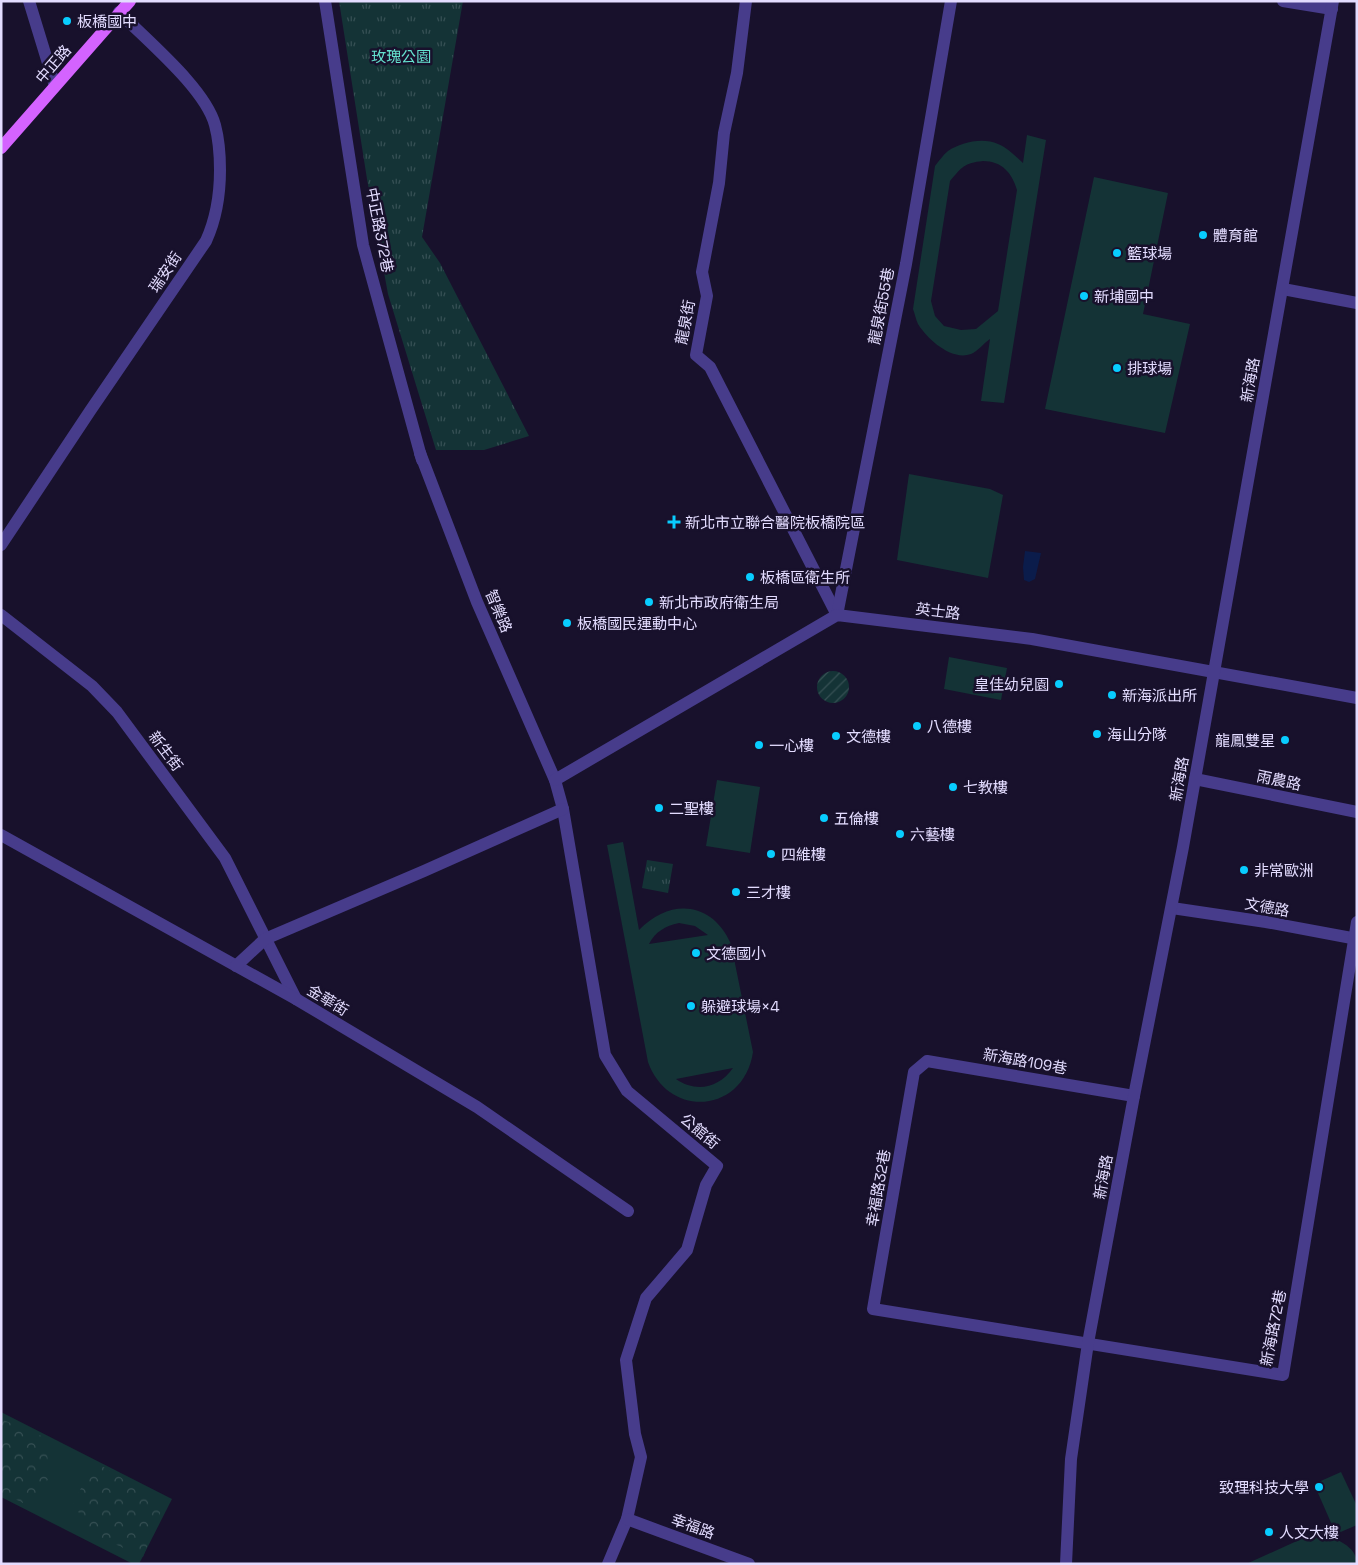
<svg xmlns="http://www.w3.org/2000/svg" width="1358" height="1565" viewBox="0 0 1358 1565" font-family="'Space Grotesk','Noto Sans TC',sans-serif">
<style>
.grass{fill:#143336;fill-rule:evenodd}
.forest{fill:url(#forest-crowns)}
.park{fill:url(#park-tufts)}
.garden{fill:url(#garden-furrows)}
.water{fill:#0b1c4b}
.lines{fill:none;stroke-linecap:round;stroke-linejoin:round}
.minor{stroke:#473c8b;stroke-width:12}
.major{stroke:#d463ff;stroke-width:12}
.poi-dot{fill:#08cdff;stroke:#18112c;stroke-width:2}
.labels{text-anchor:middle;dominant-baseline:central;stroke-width:5;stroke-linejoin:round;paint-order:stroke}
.poi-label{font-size:15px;fill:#e3dcff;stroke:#18112c;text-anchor:start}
.park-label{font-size:15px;fill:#65e2cf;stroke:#18112c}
.street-label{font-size:15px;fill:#e3dcff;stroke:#18112c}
</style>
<defs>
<pattern id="forest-crowns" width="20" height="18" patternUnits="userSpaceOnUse" patternTransform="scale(1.25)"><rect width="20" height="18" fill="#143336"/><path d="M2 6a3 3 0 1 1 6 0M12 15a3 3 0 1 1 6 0" fill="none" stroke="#365054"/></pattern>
<pattern id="park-tufts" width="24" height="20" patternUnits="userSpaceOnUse" patternTransform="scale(1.25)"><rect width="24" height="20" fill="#143336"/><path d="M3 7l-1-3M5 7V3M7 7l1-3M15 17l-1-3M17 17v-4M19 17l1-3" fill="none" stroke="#365054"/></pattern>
<pattern id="garden-furrows" width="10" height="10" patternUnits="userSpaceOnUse" patternTransform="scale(1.25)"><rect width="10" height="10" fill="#143336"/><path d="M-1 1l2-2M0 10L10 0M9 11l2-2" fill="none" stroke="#365054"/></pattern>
</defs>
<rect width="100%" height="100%" fill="#18112c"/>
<g class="grass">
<path d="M1027,135l19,5 -42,263 -23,-2 9,-62c-6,4 -12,12 -19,15 -19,7 -43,-14 -53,-30 -2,-4 -3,-10 -5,-15l22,-143c4,-5 8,-11 13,-15 13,-9 35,-14 50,-7 10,4 17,12 25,19zM983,161c19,0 29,12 34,29l-19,121 -22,18 -15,1 -17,-4 -9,-10 -4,-15 19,-120c12,-14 14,-18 33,-20z"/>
<path d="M1094,177l74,16 -25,121 47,10 -25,109 -120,-24z"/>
<path d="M909,474l81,15 13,6 -15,83 -91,-18z"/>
<path d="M949,657l58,11 -6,32 -57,-11z"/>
<path d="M717,780l43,7 -10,66 -44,-7z"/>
<path d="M623,842l16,88c31,-32 73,-29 92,14l22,108c-9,61 -84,68 -105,10l-41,-217zM679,923l16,3 13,9 -59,9c6,-12 16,-18 30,-21zM733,1068c-14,20 -37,25 -57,11z"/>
<path d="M1,1412l171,87 -33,65h-6l-132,-67z"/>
<path d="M1341,1472l16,34v19l-21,9 -22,-50z"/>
<path d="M1320,1534c15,4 37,12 37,30h-111l64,-29z"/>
</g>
<g class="forest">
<path d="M1,1419l45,19 3,40 -20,28 -28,-14z"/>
<path d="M95,1462l69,41 -21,54 -52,-24 -18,-30z"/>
</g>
<g class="park">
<path d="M339,1h124l-41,236 18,26 89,173 -45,14h-48l-48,-156 -21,-115z"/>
<path d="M647,860l26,4 -5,29 -26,-5z"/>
</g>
<circle class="garden" cx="833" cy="687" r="16"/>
<path class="water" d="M1025,551l16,2 -6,26 -6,3 -5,-2 -1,-13z"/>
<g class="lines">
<g class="minor">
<path d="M29,1l26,85"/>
<path d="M325,1l38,244 59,215"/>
<path d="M746,1l-9,72 -13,60 -5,50 -17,89 5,24 -11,59 14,12 127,248"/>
<path d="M1283,1l49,8"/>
<path d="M1283,289l74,14"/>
<path d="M420,453l57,149 78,178 8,29 42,246 22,36 90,75 -11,19 -19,65 -41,48 -20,62 9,74 6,23 -14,62 -19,45"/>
<path d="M1,545l89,-134 116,-170c10,-22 14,-46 14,-71 0,-15 -1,-30 -5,-45 -10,-37 -69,-85 -96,-113"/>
<path d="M1,615l91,71 25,26 108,146 71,141"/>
<path d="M837,615l69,-351 45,-263"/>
<path d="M1195,779l162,33"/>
<path d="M555,780l282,-165 195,24 325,59"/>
<path d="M1,835l295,164 181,108 151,104"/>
<path d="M1172,908l94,14 91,17"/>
<path d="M236,966l29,-27 159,-68 139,-62"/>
<path d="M1134,1096l-207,-35 -13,11 -41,237 410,66 74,-453"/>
<path d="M627,1519l122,45"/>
<path d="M1066,1564l5,-105 17,-116 46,-247 49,-249 150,-846"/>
</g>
<path class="major" d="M1,148l129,-147"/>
</g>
<g class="poi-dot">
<circle cx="67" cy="21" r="5"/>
<circle cx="1203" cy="235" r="5"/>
<circle cx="1117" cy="253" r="5"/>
<circle cx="1084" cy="296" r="5"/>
<circle cx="1117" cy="368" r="5"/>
<path d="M671.5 514.5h5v5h5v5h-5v5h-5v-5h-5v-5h5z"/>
<circle cx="750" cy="577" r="5"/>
<circle cx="649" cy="602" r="5"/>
<circle cx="567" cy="623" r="5"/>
<circle cx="1059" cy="684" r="5"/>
<circle cx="1112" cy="695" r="5"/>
<circle cx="917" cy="726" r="5"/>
<circle cx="1097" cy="734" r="5"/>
<circle cx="836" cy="736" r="5"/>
<circle cx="1285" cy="740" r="5"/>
<circle cx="759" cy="745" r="5"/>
<circle cx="953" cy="787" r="5"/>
<circle cx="659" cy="808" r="5"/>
<circle cx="824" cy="818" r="5"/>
<circle cx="900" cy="834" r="5"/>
<circle cx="771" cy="854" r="5"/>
<circle cx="1244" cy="870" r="5"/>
<circle cx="736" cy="892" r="5"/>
<circle cx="696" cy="953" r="5"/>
<circle cx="691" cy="1006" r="5"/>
<circle cx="1319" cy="1487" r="5"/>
<circle cx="1269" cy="1532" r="5"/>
</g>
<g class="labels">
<g class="poi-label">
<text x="77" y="21">板橋國中</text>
<text x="1213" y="235">體育館</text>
<text x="1127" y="253">籃球場</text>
<text x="1094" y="296">新埔國中</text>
<text x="1127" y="368">排球場</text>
<text x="685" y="522">新北市立聯合醫院板橋院區</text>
<text x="760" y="577">板橋區衛生所</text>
<text x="659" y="602">新北市政府衛生局</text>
<text x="577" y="623">板橋國民運動中心</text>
<text x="1049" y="684" text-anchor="end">皇佳幼兒園</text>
<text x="1122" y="695">新海派出所</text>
<text x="927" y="726">八德樓</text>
<text x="1107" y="734">海山分隊</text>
<text x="846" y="736">文德樓</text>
<text x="1275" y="740" text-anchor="end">龍鳳雙星</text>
<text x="769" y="745">一心樓</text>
<text x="963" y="787">七教樓</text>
<text x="669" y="808">二聖樓</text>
<text x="834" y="818">五倫樓</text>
<text x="910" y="834">六藝樓</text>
<text x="781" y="854">四維樓</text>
<text x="1254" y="870">非常歐洲</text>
<text x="746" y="892">三才樓</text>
<text x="706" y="953">文德國小</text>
<text x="701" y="1006">躲避球場×4</text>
<text x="1309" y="1487" text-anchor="end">致理科技大學</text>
<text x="1279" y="1532">人文大樓</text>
</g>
<g class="park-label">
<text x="401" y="56">玫瑰公園</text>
</g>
<g class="street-label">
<text transform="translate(53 64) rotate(-49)">中正路</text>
<text transform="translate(380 230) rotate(79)">中正路372巷</text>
<text transform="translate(165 272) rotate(-56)">瑞安街</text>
<text transform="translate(881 306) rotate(-79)">龍泉街55巷</text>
<text transform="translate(685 322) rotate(-79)">龍泉街</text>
<text transform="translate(1250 380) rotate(-80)">新海路</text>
<text transform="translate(499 611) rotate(67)">智樂路</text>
<text transform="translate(938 611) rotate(7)">英士路</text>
<text transform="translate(166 751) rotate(53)">新生街</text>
<text transform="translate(1179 779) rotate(-80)">新海路</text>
<text transform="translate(1279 780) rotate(12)">雨農路</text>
<text transform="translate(1267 907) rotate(10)">文德路</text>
<text transform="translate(328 1000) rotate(31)">金華街</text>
<text transform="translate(1025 1061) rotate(10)">新海路109巷</text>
<text transform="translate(700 1131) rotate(40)">公館街</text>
<text transform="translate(1103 1177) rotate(-80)">新海路</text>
<text transform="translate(878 1188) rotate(-80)">幸福路32巷</text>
<text transform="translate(1273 1328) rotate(-79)">新海路72巷</text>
<text transform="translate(693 1526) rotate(20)">幸福路</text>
</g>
</g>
<rect width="1358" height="1565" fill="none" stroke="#e3dcff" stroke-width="5"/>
</svg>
